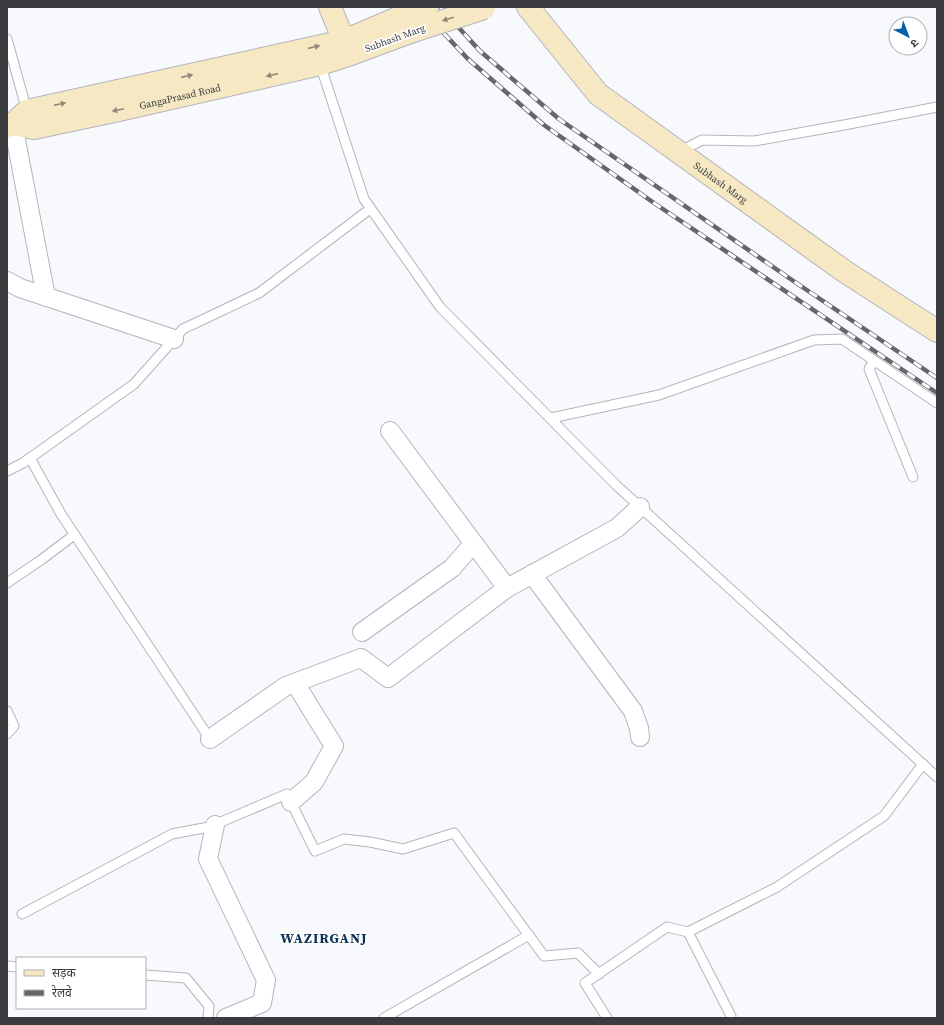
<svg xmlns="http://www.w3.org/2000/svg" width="944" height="1025" viewBox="0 0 944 1025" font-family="'Source Serif 4','Noto Sans Devanagari',serif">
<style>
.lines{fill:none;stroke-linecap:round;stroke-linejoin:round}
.lane-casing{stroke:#b3b4be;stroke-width:11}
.street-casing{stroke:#b3b4be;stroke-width:20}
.secondary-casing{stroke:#b3b4be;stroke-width:24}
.lane{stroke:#fff;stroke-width:9}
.street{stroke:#fff;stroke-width:18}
.secondary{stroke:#f6e8c3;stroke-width:22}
.rail-casing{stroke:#66676b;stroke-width:4.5}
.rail{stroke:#fff;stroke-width:3;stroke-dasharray:9;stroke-linecap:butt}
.secondary-bridge-casing{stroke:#b3b4be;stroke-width:24;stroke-linecap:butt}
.secondary-bridge{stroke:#f6e8c3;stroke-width:22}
.oneway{fill:#8f897a}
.labels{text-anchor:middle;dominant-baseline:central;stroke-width:3.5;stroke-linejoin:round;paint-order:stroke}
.street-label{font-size:10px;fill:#3a3b3f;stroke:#fff}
.district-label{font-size:14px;font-weight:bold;letter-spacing:1px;fill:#0c3056;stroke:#fff}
</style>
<rect width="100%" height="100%" fill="#f8f9fd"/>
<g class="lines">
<g class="lane-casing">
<g id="lane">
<path d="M7,39l20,72"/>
<path d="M320,64l44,135 76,108 176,178 321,292"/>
<path d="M679,152l23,-12 52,1 90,-16 93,-18"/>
<path d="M874,361l-5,8 44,108"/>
<path d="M551,418l108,-23 155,-55 28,-1 95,64"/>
<path d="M30,458l31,56 149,225"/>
<path d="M7,471l16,-8 111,-79 49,-55 76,-36 111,-84"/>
<path d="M7,583l34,-23 33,-25"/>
<path d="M7,711l7,15 -7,8"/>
<path d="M22,914l150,-80 37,-7 78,-33 28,57 29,-12 26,3 33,7 51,-16 90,123 34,-3 21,21"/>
<path d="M688,932l43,84"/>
<path d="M7,966l10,1"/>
<path d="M145,975l41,3 23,28 -1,12"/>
<path d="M384,1018l145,-83"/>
<path d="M607,1018l-22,-35 82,-56 21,5 89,-45 107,-71 39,-52"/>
</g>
</g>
<g class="street-casing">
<g id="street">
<path d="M13,124l33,173"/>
<path d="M7,281l13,7 154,51"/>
<path d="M390,431l117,157"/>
<path d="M532,574l101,137 6,17 1,9"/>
<path d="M362,632l90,-64 21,-24"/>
<path d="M210,739l76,-53 75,-28 27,20 119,-90 110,-60 23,-21"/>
<path d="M291,802l23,-20 20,-36 -39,-63"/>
<path d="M215,825l-7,34 58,121 -4,23 -36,15"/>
</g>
</g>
<g class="secondary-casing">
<g id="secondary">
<path d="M330,7l14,34 6,12"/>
<path id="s1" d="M528,7l70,87 246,177 93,60"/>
<path d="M13,124l14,-13 317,-70 56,-24"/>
<path id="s2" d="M7,126l6,-2 21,4 85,-18 201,-46 31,-10 62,-23"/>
</g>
</g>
<use href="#lane" class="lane"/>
<use href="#street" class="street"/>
<use href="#secondary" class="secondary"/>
<g class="rail-casing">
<g id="rail">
<path d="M419,7l49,52 76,66 110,78 283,190"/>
<path d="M440,7l40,44 79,68 230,159 148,100"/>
</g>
</g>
<use href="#rail" class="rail"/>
<g class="secondary-bridge-casing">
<g id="secondary-bridge">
<path d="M400,17l27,-10"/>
<path d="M413,31l71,-23"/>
</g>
</g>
<use href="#secondary-bridge" class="secondary-bridge"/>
</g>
<defs><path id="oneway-solid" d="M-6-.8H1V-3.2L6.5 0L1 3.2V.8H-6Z"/></defs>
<g class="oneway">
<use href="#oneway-solid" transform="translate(448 19) rotate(162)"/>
<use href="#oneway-solid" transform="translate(314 47) rotate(-13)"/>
<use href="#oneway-solid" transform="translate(272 75) rotate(167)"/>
<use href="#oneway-solid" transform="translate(187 76) rotate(-13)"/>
<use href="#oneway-solid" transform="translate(60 104) rotate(-13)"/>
<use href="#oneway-solid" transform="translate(118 110) rotate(168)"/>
</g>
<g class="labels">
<g class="street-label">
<text transform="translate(395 38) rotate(-20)">Subhash Marg</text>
<text stroke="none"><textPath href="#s2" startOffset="177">GangaPrasad Road</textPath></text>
<text stroke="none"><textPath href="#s1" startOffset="263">Subhash Marg</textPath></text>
</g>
<g class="district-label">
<text x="324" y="938">WAZIRGANJ</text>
</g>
</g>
<rect width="944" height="1025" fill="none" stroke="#3a3b3f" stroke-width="16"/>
<rect x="16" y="957" width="130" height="52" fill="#ffffff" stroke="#b0b1b2"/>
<rect x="24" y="970" width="20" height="6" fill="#f6e8c3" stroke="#b0b1b2"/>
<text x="52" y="977" font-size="12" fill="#3a3b3f">सड़क</text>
<rect x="24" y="990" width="20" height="6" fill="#66676b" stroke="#b0b1b2"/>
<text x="52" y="997" font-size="12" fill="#3a3b3f">रेलवे</text>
<g transform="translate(908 36) rotate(138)"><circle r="19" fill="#ffffff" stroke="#b0b1b2"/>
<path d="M0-3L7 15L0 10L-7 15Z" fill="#075eac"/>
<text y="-6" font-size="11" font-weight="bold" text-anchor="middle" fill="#3a3b3f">उ</text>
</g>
</svg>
